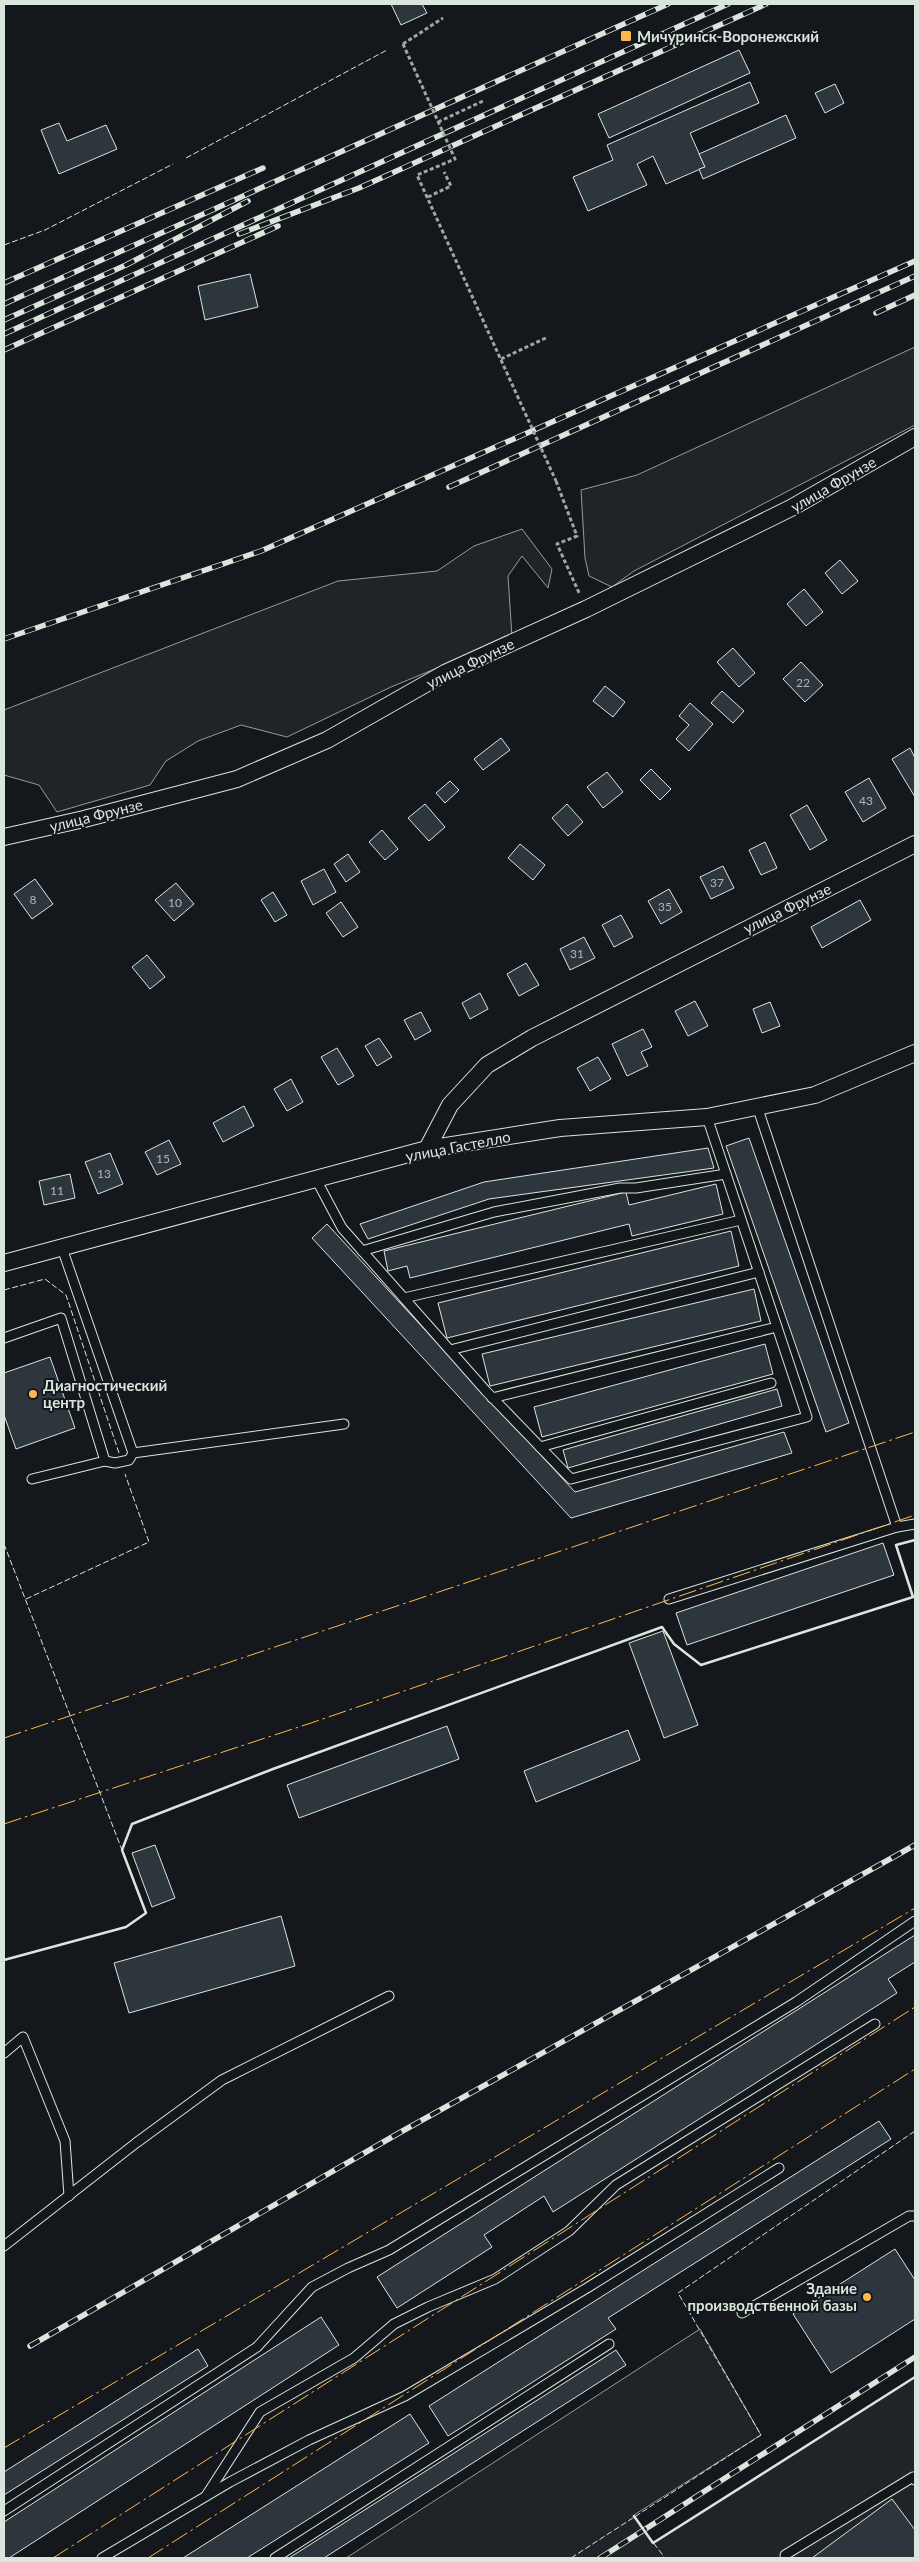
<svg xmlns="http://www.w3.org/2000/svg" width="919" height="2562" viewBox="0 0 919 2562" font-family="Lato,sans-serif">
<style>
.green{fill:#202428;stroke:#939e99}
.building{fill:#2c363c;stroke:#d8e6dc}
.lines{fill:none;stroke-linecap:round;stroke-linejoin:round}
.lane-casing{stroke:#d8e6dc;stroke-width:11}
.street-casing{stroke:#d8e6dc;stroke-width:18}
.path{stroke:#9da8a2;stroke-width:3;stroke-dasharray:4 2.5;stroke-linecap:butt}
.lane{stroke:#14181c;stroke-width:9}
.street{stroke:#14181c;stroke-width:16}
.rail-casing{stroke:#d8e6dc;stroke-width:5.5}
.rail{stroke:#14181c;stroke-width:4;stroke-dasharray:11;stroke-linecap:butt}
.path-bridge{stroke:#9da8a2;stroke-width:3;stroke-dasharray:4 2.5;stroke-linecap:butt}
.fence{stroke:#d8e6dc;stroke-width:1;stroke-dasharray:6 2.5;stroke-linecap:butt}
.wall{stroke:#d8e6dc;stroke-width:2.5}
.power{stroke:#ffb74d;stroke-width:1;stroke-dasharray:18 4 2.5 4;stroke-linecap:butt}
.poi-dot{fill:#ffb74d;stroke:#14181c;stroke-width:2}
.labels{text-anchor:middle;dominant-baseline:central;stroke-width:4;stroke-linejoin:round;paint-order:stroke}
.number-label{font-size:12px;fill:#adbab4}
.poi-label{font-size:15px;font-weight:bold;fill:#d8e6dc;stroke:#14181c;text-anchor:start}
.street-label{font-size:15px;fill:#d8e6dc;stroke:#14181c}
</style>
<rect width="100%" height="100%" fill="#14181c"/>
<g class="green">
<path d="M915,347v78l-281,146 -22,16 -23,-11 -4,-18 -4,-68 56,-15z"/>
<path d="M522,529l30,40 -4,19 -26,-32 -14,20 4,61 -121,50 -104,50 -46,-12 -43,16 -32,20 -16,24 -93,27 -18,-27 -35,-10v-65l334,-129 99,-10 37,-25z"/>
<path d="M700,2329l61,106 -127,80 19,28 262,-166v181h-569z"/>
</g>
<g class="building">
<path d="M391,4h31l5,9 -26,12z"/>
<path d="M739,50l11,23 -141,65 -11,-24z"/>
<path d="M750,82l9,21 -69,30 15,34 -39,17 -13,-28 -16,8 10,21 -59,26 -15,-34 40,-17 -6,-15z"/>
<path d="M835,84l9,19 -19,10 -10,-20z"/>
<path d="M786,115l10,23 -93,41 -4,-10 6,-2 -6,-13z"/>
<path d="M59,123l8,18 39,-16 11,24 -58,25 -18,-44z"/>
<path d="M250,274l8,33 -53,13 -7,-34z"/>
<path d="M840,560l18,21 -16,13 -17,-21z"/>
<path d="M804,589l19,23 -17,14 -19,-22z"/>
<path d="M733,648l22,25 -16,14 -22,-25z"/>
<path d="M801,662l22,23 -18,17 -22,-23z"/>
<path d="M605,686l20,16 -12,15 -20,-16z"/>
<path d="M722,691l22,20 -11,12 -22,-20z"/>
<path d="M690,703l23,21 -24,27 -13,-12 13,-14 -10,-9z"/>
<path d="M501,738l9,12 -27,20 -9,-11z"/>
<path d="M910,748l5,10v39l-23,-38z"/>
<path d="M651,769l20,20 -11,11 -20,-20z"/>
<path d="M607,772l16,20 -20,16 -16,-21z"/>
<path d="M869,778l17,30 -23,14 -18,-30z"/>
<path d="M450,781l9,9 -14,13 -9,-10z"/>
<path d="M425,804l20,23 -16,14 -21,-23z"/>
<path d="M567,804l16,18 -15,14 -16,-18z"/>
<path d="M807,805l20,35 -17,10 -20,-35z"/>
<path d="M382,830l16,19 -13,11 -16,-18z"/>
<path d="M765,842l12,26 -16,7 -12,-25z"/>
<path d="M520,844l25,21 -12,15 -25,-22z"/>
<path d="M348,854l12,18 -14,10 -12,-18z"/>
<path d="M723,866l11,22 -23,11 -11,-22z"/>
<path d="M324,869l12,23 -23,13 -12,-24z"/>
<path d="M35,879l18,25 -21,15 -18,-25z"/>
<path d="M176,883l18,21 -20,17 -19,-21z"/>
<path d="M669,889l13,23 -21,12 -13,-23z"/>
<path d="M273,892l14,23 -12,7 -14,-22z"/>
<path d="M860,900l11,20 -49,28 -11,-21z"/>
<path d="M341,902l17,25 -15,10 -17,-24z"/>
<path d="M621,915l12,22 -19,10 -12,-22z"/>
<path d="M584,937l11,21 -25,12 -10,-21z"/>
<path d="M147,955l18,22 -15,12 -18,-22z"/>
<path d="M526,963l13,22 -20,11 -12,-22z"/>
<path d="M480,993l8,16 -18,10 -8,-16z"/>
<path d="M695,1001l13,25 -20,10 -13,-25z"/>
<path d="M770,1002l10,24 -18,7 -9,-24z"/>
<path d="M421,1012l10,19 -16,9 -11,-20z"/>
<path d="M643,1029l9,18 -11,5 7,14 -21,10 -15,-32z"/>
<path d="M379,1038l13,19 -15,9 -12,-20z"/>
<path d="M337,1048l17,28 -16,9 -17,-28z"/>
<path d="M598,1057l13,22 -21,12 -13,-23z"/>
<path d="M291,1079l12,23 -16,9 -13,-22z"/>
<path d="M244,1106l10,20 -31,16 -10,-19z"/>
<path d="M749,1138l100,285 -23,9 -100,-286z"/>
<path d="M169,1140l12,24 -24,11 -12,-23z"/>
<path d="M708,1148l6,20 -225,31 -121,40 -8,-15 124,-42z"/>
<path d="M110,1153l13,31 -25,10 -13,-32z"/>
<path d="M70,1174l5,24 -31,7 -5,-24z"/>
<path d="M716,1184l7,30 -91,22 -3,-12 -219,54 -3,-12 -19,5 -4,-20 242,-59 3,13z"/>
<path d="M327,1224l248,268 209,-60 8,21 -221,65 -259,-280z"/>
<path d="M731,1231l8,35 -292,72 -9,-35z"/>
<path d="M754,1289l7,32 -271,65 -8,-32z"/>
<path d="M765,1344l8,30 -231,63 -8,-30z"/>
<path d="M50,1357l25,71 -59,21 -12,-34v-42z"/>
<path d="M777,1389l5,17 -214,62 -5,-18z"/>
<path d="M883,1543l11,32 -207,70 -11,-32z"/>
<path d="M663,1631l35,94 -34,13 -35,-95z"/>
<path d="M447,1726l12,33 -160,59 -12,-33z"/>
<path d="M628,1730l12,30 -104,42 -12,-31z"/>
<path d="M155,1845l20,53 -23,9 -20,-54z"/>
<path d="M281,1916l14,50 -166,47 -15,-50z"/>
<path d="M915,1935v27l-27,17 9,14 -344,219 -9,-16 -60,39 8,12 -95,61 -20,-31z"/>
<path d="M879,2121l12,18 -283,179 8,11 -168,107 -19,-30z"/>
<path d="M895,2249l20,31v39l-84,54 -38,-59z"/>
<path d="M321,2317l18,28 -330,213h-5v-36z"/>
<path d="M198,2349l10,17 -204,129v-23z"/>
<path d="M616,2350l10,15 -302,193h-35z"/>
<path d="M410,2414l19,29 -182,115h-64z"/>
<path d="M892,2499l23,31v28h-103z"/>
</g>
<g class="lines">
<g class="lane-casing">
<g id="lane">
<path d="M317,1181l25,47 144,163 85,88 236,-62 -100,-300"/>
<path d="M62,1248l71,205 211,-29"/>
<path d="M362,1251l132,-39 126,-24h16l90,-14"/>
<path d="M404,1298l337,-78"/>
<path d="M4,1338l57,-20 44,143 -73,18"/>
<path d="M450,1350l309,-78"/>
<path d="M492,1398l285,-71"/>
<path d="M540,1447l231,-64"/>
<path d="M105,1461l10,2 14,-3 4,-7"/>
<path d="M897,1527l18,-3"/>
<path d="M669,1599l228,-72 -140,-421"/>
<path d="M4,2053l19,-16 42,104 4,55"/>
<path d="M4,2246l132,-103 86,-63 167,-84"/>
<path d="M742,2313l167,-97h6"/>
<path d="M206,2496l54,-84 94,-54 40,-34 34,-17 67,-28 74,-48 47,-46 259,-161"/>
<path d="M4,2511l253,-164 55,-60 36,-19 41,-18 407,-248 119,-81"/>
<path d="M785,2555l128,-78 2,3"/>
<path d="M102,2558l128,-76 79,-42 96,-44 182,-108 192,-120"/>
<path d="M275,2558l334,-214"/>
</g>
</g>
<g class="street-casing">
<g id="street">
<path d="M4,837l80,-18 153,-40 90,-39 118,-67 141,-64 205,-101 124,-71"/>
<path d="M427,1149l23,-44 37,-40 45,-27 383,-194"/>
<path d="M4,1263l423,-114 133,-21 147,-11 108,-22 100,-42"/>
</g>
</g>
<g class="path">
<path d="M403,44l40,-26"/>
<path d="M438,122l45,-21"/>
<path d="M428,197l23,-11 -7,-14"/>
<path d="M501,359l47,-22"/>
<path d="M556,481l21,55 -20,8 23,51"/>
</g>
<use href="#lane" class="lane"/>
<use href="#street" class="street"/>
<g class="rail-casing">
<g id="rail">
<path d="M239,234l120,-46 407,-184"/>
<path d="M4,283l259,-115"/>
<path d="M4,304l664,-300"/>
<path d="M876,313l39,-18"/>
<path d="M4,320l122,-55 122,-64"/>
<path d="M4,334l724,-330"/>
<path d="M4,350l274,-124"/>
<path d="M449,487l466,-211"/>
<path d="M4,639l257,-88 654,-290"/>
<path d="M30,2346l369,-213 516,-288"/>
<path d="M600,2558l315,-201"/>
</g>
</g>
<use href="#rail" class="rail"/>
<path class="path-bridge" d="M403,44l52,115 -38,16 139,306"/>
<g class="fence">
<path d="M186,158l201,-108"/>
<path d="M4,245l41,-15 128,-66"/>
<path d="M4,1290l41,-11 21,16 53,158"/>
<path d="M4,1544l118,306"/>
<path d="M26,1599l123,-57 -24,-68"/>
<path d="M633,2516l32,42"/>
<path d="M571,2558l190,-123 -83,-142 237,-162"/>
</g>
<g class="wall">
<path d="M4,1960l122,-33 20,-14 -24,-63 10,-26 141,-55 389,-142 12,17 27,21 212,-68 -17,-52 19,-5"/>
<path d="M634,2516l19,27 262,-166"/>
</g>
<g class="power">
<path d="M4,1738l911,-306"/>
<path d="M4,1824l310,-102 601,-207"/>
<path d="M4,2448l911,-540"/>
<path d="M53,2558l862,-551"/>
<path d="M148,2558l767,-489"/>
</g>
</g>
<g class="poi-dot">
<rect x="620" y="30" width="12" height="12" rx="2.5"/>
<circle cx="33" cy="1394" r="5"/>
<circle cx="867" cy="2297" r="5"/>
</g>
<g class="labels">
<g class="number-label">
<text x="803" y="682">22</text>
<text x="866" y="800">43</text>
<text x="717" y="882">37</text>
<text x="33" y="899">8</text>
<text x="175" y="902">10</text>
<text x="665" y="906">35</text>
<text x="577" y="953">31</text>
<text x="163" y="1158">15</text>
<text x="104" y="1173">13</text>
<text x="57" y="1190">11</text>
</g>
<g class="poi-label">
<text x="637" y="36">Мичуринск-Воронежский</text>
<text x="43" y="1385">Диагностический<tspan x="43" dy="17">центр</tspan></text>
<text x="857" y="2288" text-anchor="end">Здание<tspan x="857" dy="17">производственной базы</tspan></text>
</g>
<g class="street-label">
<text transform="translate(833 484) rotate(-30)">улица Фрунзе</text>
<text transform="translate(470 663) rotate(-26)">улица Фрунзе</text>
<text transform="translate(96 815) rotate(-14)">улица Фрунзе</text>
<text transform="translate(787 908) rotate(-26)">улица Фрунзе</text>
<text transform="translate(458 1146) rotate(-11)">улица Гастелло</text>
</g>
</g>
<rect width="919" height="2562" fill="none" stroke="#d8e6dc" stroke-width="10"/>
</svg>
